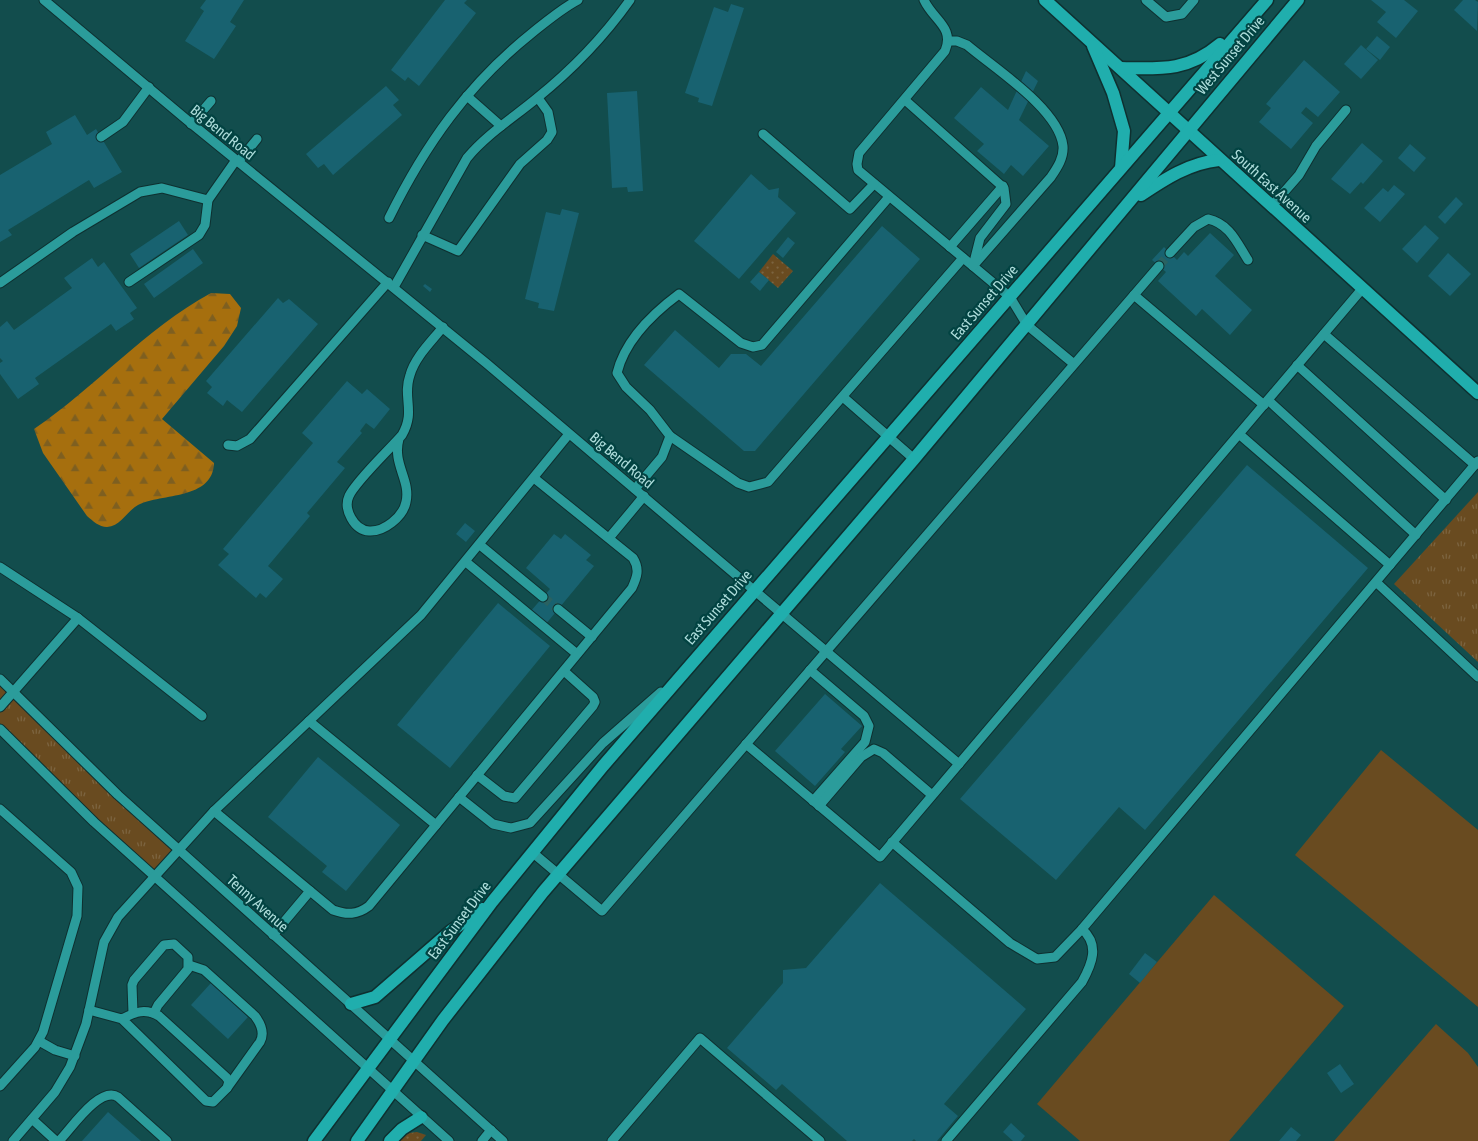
<svg xmlns="http://www.w3.org/2000/svg" width="1478" height="1141" viewBox="0 0 1478 1141" font-family="'Asap Condensed',sans-serif">
<style>
.grass{fill:url(#grass-tufts)}
.forest{fill:url(#forest-firs)}
.park{fill:url(#park-dots)}
.pitch{fill:#694b20}
.building{fill:#186270}
.lines{fill:none;stroke-linecap:round;stroke-linejoin:round}
.minor-tunnel{stroke:#296262;stroke-width:9;stroke-dasharray:9 4.5;stroke-linecap:butt}
.minor-casing{stroke:#0e3030;stroke-width:11}
.major-casing{stroke:#0e3030;stroke-width:15}
.minor{stroke:#2b9c9b;stroke-width:9}
.major{stroke:#20aead;stroke-width:12}
.labels{text-anchor:middle;dominant-baseline:central;stroke-width:4.5;stroke-linejoin:round;paint-order:stroke}
.street-label{font-size:15px;fill:#addcda;stroke:#024342}
</style>
<defs>
<pattern id="grass-tufts" width="24" height="20" patternUnits="userSpaceOnUse" patternTransform="scale(1.25)"><rect width="24" height="20" fill="#694b20"/><path d="M3 7l-1-3M5 7V3M7 7l1-3M15 17l-1-3M17 17v-4M19 17l1-3" fill="none" stroke="#7c6440"/></pattern>
<pattern id="forest-firs" width="22" height="20" patternUnits="userSpaceOnUse" patternTransform="scale(1.25)"><rect width="22" height="20" fill="#a66f0e"/><path d="M5 1l3.5 6h-7zM16 11l3.5 6h-7z" fill="#7e5f20"/></pattern>
<pattern id="park-dots" width="8" height="8" patternUnits="userSpaceOnUse" patternTransform="scale(1.25)"><rect width="8" height="8" fill="#694b20"/><path d="M2 2h.1M6 6h.1" fill="none" stroke="#7c6440" stroke-width="1.8" stroke-linecap="round"/></pattern>
</defs>
<rect width="100%" height="100%" fill="#124d4d"/>
<g class="grass">
<path d="M1478,492v170l-84,-78z"/>
<path d="M0,680l178,170 -24,26 -154,-147z"/>
</g>
<path class="forest" d="M211,293l19,1 11,14 -4,18 -13,20 -62,73 52,44c-1,37 -52,30 -76,42 -11,6 -17,21 -31,22 -8,0 -14,-6 -20,-11l-44,-63 -9,-24c62,-42 111,-100 177,-136z"/>
<g class="park">
<path d="M773,254l20,17 -15,17 -19,-16z"/>
<path d="M417,1132l9,3 -5,6h-24l12,-8z"/>
</g>
<g class="pitch">
<path d="M1381,750l97,80v177l-183,-152z"/>
<path d="M1214,895l130,111 -115,135h-149l-43,-37z"/>
<path d="M1436,1024l32,29 10,14v74h-144z"/>
</g>
<g class="building">
<path d="M206,0h38l-14,22 6,4 -22,33 -29,-18 19,-30 -4,-3z"/>
<path d="M445,0h22l-3,3 12,10 -57,73 -11,-9 -3,4 -14,-11z"/>
<path d="M1371,0h33l14,11 -22,27 -19,-16 9,-10z"/>
<path d="M1463,0h12l3,2 -1,29 -23,-21z"/>
<path d="M731,4l13,4 -32,98 -14,-4 1,-4 -14,-5 29,-86 14,5z"/>
<path d="M1377,36l13,11 -10,13 -14,-11z"/>
<path d="M1361,45l17,15 -17,19 -17,-15z"/>
<path d="M1304,60l36,32 -22,25 -12,-10 -5,6 12,10 -22,26 -32,-27 12,-14 -5,-4z"/>
<path d="M1026,71l12,10 -19,39 30,26 -26,30 -12,-11 -7,9 -27,-23 7,-7 -30,-26 27,-31 27,23z"/>
<path d="M386,86l13,14 -6,5 9,10 -69,60 -9,-11 -6,4 -12,-14z"/>
<path d="M637,91l6,100 -15,1 -1,-5 -15,1 -5,-95z"/>
<path d="M75,115l12,20 9,-6 26,43 -28,16 -5,-8 -81,50 4,5 -12,7v-67l52,-31 -6,-12z"/>
<path d="M1362,143l21,18 -20,23 -2,-2 -11,12 -19,-15z"/>
<path d="M1410,144l16,14 -12,14 -16,-14z"/>
<path d="M751,174l18,16 10,-2 -1,9 18,16 -57,66 -45,-38z"/>
<path d="M1394,185l11,9 -25,28 -16,-14 19,-20 5,4z"/>
<path d="M1456,197l7,7 -18,20 -7,-7z"/>
<path d="M562,209l17,4 -25,98 -16,-3 1,-5 -14,-4 21,-87 14,3z"/>
<path d="M179,221l9,14 -49,33 -9,-14z"/>
<path d="M1425,225l14,13 -22,25 -15,-14z"/>
<path d="M882,226l38,33 -165,192h-11l-100,-86 31,-35 44,38 12,-14h15l15,12z"/>
<path d="M1210,233l24,22 -19,21 37,34 -22,25 -28,-26 -6,7 -38,-35 8,-9 -14,-12 12,-13 13,13 7,-8 4,4z"/>
<path d="M788,237l7,6 -12,15 -7,-6z"/>
<path d="M193,249l10,14 -49,35 -10,-14z"/>
<path d="M1448,253l23,21 -21,22 -22,-20z"/>
<path d="M92,258l6,9 6,-5 33,46 -7,5 4,6 -18,12 -5,-7 -76,54 4,6 -21,15 -18,-25v-11l3,-2 -3,-3v-31l7,-6 7,9 58,-42 -8,-10z"/>
<path d="M759,272l10,8 -9,11 -10,-9z"/>
<path d="M425,284l7,5 -2,3 -7,-6z"/>
<path d="M278,298l5,5 6,-4 29,25 -76,88 -15,-12 -4,6 -16,-13 5,-6 -6,-6z"/>
<path d="M347,381l15,13 5,-5 23,20 -16,20 -8,-6 -6,8 2,2 -25,29 8,6 -38,45 3,3 -42,50 15,13 -17,19 -6,-5 -4,5 -38,-33 11,-11 -6,-5 90,-106 -11,-10z"/>
<path d="M1247,465l121,103 -223,262 -26,-23 -63,73 -96,-81z"/>
<path d="M465,523l10,8 -9,11 -10,-8z"/>
<path d="M554,534l7,5 4,-5 26,21 -5,5 8,6 -49,59 -15,-13 20,-23 -24,-21z"/>
<path d="M498,603l52,43 -100,122 -53,-43z"/>
<path d="M825,694l37,32 -21,23 4,3 -30,34 -40,-35z"/>
<path d="M318,757l82,68 -54,66 -24,-19 5,-6 -59,-49z"/>
<path d="M880,883l146,126 -82,95 14,12 -21,25h-21l-2,-2 -2,2h-65l-65,-57 -6,6 -49,-42 56,-65v-13l23,-2z"/>
<path d="M1145,953l12,9 -17,21 -11,-9z"/>
<path d="M211,983l37,34 -20,22 -37,-34z"/>
<path d="M1340,1064l14,20 -13,9 -14,-20z"/>
<path d="M108,1112l33,29h-59z"/>
<path d="M1011,1123l14,13 -4,5h-8l-10,-9z"/>
<path d="M1291,1127l10,8 -5,6h-17z"/>
</g>
<g class="lines">
<g class="minor-tunnel">
<path d="M1159,266l11,-13"/>
<path d="M543,597l15,12"/>
</g>
<g class="minor-casing">
<g id="minor">
<path d="M44,0l143,120 299,243 473,401"/>
<path d="M924,0c9,20 31,27 21,51l-86,102 -2,11 1,6 152,127 17,28 47,39"/>
<path d="M1146,0l20,17 16,-3 12,-14"/>
<path d="M948,41h9l10,4c27,23 92,64 96,101 1,12 -6,22 -12,31l-78,89"/>
<path d="M467,96l34,30"/>
<path d="M905,100l99,88 2,16 -26,34 -7,28"/>
<path d="M191,124l20,-23"/>
<path d="M763,134l87,75 24,-25"/>
<path d="M101,137l22,-15 26,-35"/>
<path d="M238,162l19,-23"/>
<path d="M1271,207l28,-32 17,-29 30,-36"/>
<path d="M389,218c36,-73 79,-134 143,-185 15,-12 29,-24 46,-33"/>
<path d="M422,235l36,16 62,-87 27,-24 5,-8 -4,-20 -10,-14"/>
<path d="M950,247l53,-61"/>
<path d="M1170,253l24,-26 14,-8c22,5 29,24 40,41"/>
<path d="M129,282l70,-47 6,-10 3,-25 28,-40"/>
<path d="M0,283l73,-51 67,-40 22,-4 46,12"/>
<path d="M394,287l73,-129c20,-24 46,-40 70,-60 36,-29 66,-60 93,-98"/>
<path d="M1134,295l25,-29"/>
<path d="M1324,334l151,131"/>
<path d="M1297,365l149,135"/>
<path d="M843,397l71,62"/>
<path d="M1268,400l148,135"/>
<path d="M1239,434l151,131"/>
<path d="M670,436l68,47 11,4 19,-5 195,-224"/>
<path d="M399,439c-7,25 12,41 7,63 -3,15 -22,30 -37,29 -15,-1 -26,-22 -20,-35 7,-15 40,-46 53,-61 14,-24 0,-37 8,-60 5,-18 21,-33 33,-48"/>
<path d="M228,445l9,1 13,-7 138,-157"/>
<path d="M635,489l27,-32 8,-21 -20,-26 -24,-23 -9,-14c8,-33 35,-59 62,-79l62,49 12,4 9,-2 127,-148"/>
<path d="M609,538l35,-42"/>
<path d="M480,545l63,52"/>
<path d="M466,562l111,92"/>
<path d="M0,567l78,51"/>
<path d="M1376,582l102,95"/>
<path d="M558,609l34,28"/>
<path d="M810,670l54,46 5,10 -4,16 -52,59"/>
<path d="M0,679l118,116 385,346"/>
<path d="M0,707l78,-89 124,98"/>
<path d="M309,721l127,104"/>
<path d="M0,729l94,93 355,319"/>
<path d="M746,744l134,113 482,-568"/>
<path d="M477,775l27,21 11,2 78,-92 2,-4 -2,-5 -29,-26"/>
<path d="M459,797l34,27 18,4 19,-5 73,-80 58,-51"/>
<path d="M819,806l42,-49 13,-8 9,4 49,42"/>
<path d="M0,809l71,63 7,15 -1,29 -34,116 -8,15 -35,39"/>
<path d="M214,811l119,99c14,5 24,5 36,-4l263,-318c5,-11 8,-19 1,-30l-99,-80"/>
<path d="M892,842l118,101 27,16 18,-2 27,-28 396,-468"/>
<path d="M532,852l70,59 532,-616 130,110"/>
<path d="M273,935l37,-44"/>
<path d="M189,965l15,5 51,46c6,8 10,17 5,26l-33,46"/>
<path d="M89,1010l33,9 84,82 7,1 14,-14 2,-7 -3,-4 -67,-61c-14,-8 -24,-4 -37,3"/>
<path d="M133,1013l-1,-28 2,-5 30,-35 10,-1 14,13v12l-30,36 -4,8"/>
<path d="M39,1041l16,9 20,6"/>
<path d="M32,1119l24,22"/>
<path d="M13,1141l42,-49 15,-25 16,-43 18,-82 14,-25 96,-106 207,-196 148,-181"/>
<path d="M59,1141c12,-12 41,-56 59,-44l49,44"/>
<path d="M482,1141l9,-11"/>
<path d="M612,1141l88,-103 120,103"/>
<path d="M946,1141l136,-159c10,-18 18,-37 0,-53"/>
</g>
</g>
<g class="major-casing">
<g id="major">
<path d="M1045,0l433,393"/>
<path d="M1093,46l20,47 11,38 -3,37"/>
<path d="M1121,68c41,1 67,3 99,-24"/>
<path d="M1141,195c24,-16 48,-32 78,-35"/>
<path d="M351,1004l24,-7 76,-66 31,-22"/>
<path d="M314,1141l178,-239 111,-136 664,-766"/>
<path d="M357,1141l86,-121 100,-128 371,-433 384,-459"/>
<path d="M390,1141l12,-12 19,-12"/>
</g>
</g>
<use href="#minor" class="minor"/>
<use href="#major" class="major"/>
</g>
<g class="labels">
<g class="street-label">
<text transform="translate(1230 55) rotate(-50)">West Sunset Drive</text>
<text transform="translate(223 132) rotate(39)">Big Bend Road</text>
<text transform="translate(1272 186) rotate(42)">South East Avenue</text>
<text transform="translate(984 302) rotate(-49)">East Sunset Drive</text>
<text transform="translate(622 460) rotate(40)">Big Bend Road</text>
<text transform="translate(718 607) rotate(-49)">East Sunset Drive</text>
<text transform="translate(258 903) rotate(42)">Tenny Avenue</text>
<text transform="translate(459 920) rotate(-53)">East Sunset Drive</text>
</g>
</g>
</svg>
